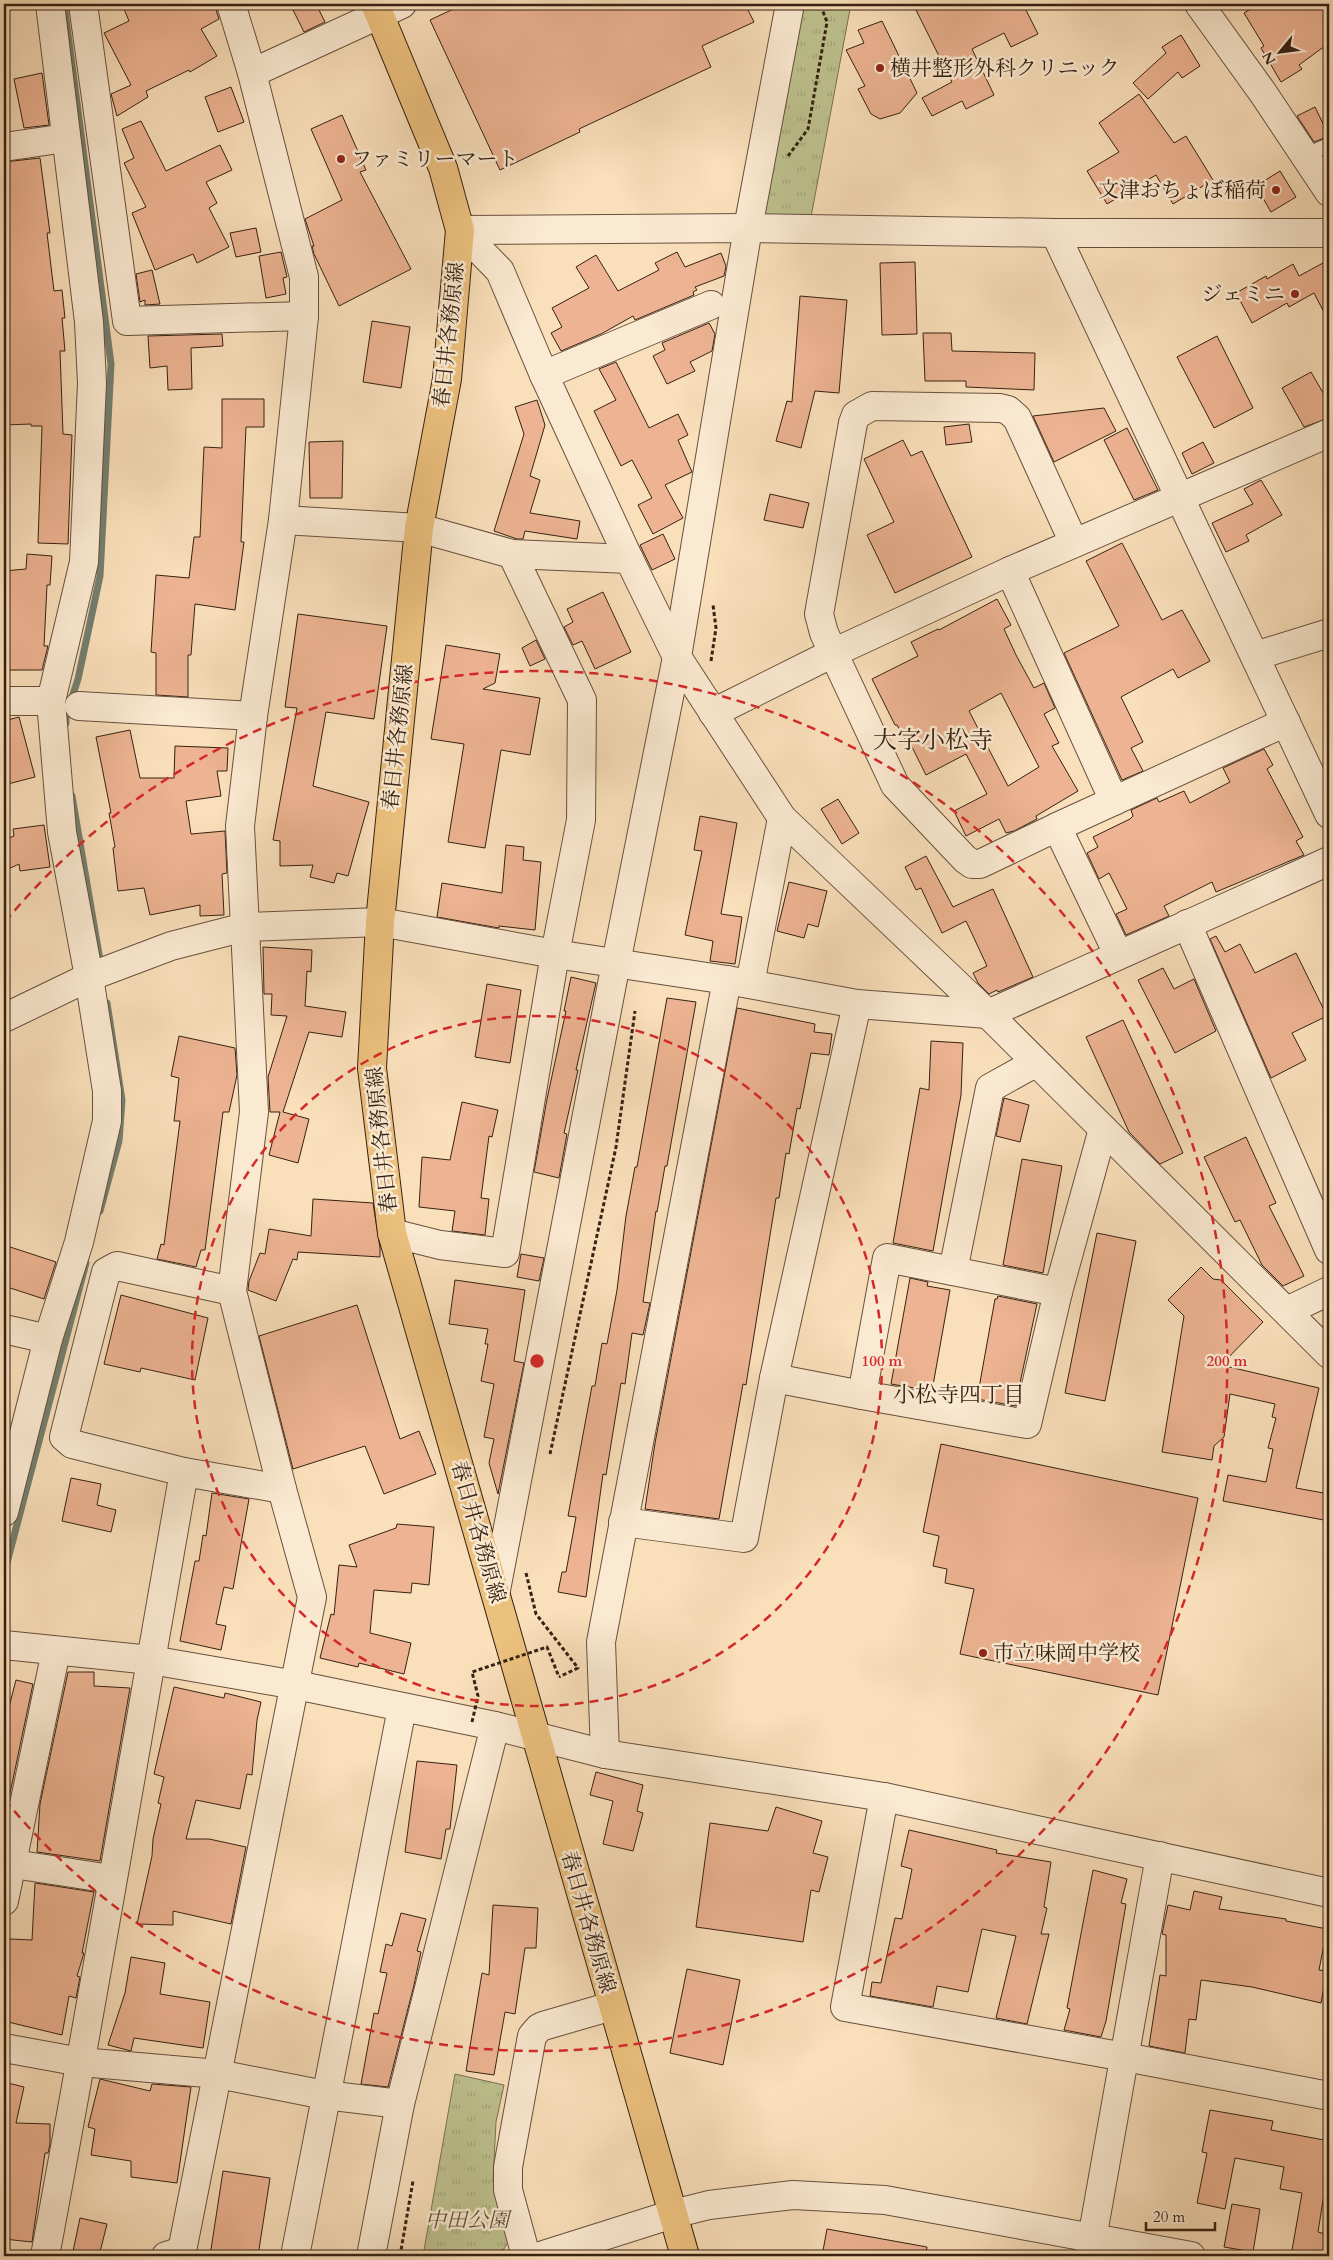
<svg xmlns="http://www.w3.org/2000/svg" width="1333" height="2260" viewBox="0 0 1333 2260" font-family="Cardo,'Noto Serif JP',serif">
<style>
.grass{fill:url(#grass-tufts);stroke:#7a7251}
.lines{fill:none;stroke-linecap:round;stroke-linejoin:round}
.stream{stroke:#747f6f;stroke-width:7}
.building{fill:#edb392;stroke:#362113;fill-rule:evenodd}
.service-casing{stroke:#67503d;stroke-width:16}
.minor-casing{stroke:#67503d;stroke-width:30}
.tertiary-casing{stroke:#67503d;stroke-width:30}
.primary-casing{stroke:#362113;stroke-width:30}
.path{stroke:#362113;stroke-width:3;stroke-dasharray:4 2.5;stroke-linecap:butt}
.service{stroke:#fbead2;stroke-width:14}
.minor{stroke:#fbead2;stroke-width:28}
.tertiary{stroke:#fbead2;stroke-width:28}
.primary{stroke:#ecc07d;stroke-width:28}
.path-bridge{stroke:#362113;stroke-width:3;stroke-dasharray:4 2.5;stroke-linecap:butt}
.ring{fill:none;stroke:#d62828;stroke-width:2.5;stroke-dasharray:9 6}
.poi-dot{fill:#8f2418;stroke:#fbead2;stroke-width:2}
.labels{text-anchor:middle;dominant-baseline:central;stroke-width:5;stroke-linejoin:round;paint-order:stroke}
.poi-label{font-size:21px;fill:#362113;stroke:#fbead2;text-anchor:start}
.street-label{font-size:21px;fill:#362113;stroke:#fbead2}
.park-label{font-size:21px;font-style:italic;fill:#5f5138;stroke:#fbead2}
.neighbourhood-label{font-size:22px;fill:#362113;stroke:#fbead2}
.quarter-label{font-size:24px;fill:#362113;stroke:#fbead2}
.centre{fill:#d62828;stroke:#fbead2;stroke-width:2.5}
.ring-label{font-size:15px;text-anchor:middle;font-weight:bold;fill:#d62828;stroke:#fbead2;stroke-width:5;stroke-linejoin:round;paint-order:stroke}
</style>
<defs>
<pattern id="grass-tufts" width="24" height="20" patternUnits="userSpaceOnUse" patternTransform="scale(1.25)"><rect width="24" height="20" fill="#bec28f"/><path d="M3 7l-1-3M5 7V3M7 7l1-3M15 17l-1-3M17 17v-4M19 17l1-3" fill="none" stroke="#a4a67a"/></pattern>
</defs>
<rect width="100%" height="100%" fill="#f9dfba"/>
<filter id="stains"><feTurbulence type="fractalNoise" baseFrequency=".004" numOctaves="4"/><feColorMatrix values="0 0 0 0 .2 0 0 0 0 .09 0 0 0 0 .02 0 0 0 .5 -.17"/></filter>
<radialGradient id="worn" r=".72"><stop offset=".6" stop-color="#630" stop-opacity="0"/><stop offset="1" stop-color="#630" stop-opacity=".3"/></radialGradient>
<g class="grass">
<path d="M781,4h70l-40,213 -69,1z"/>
<path d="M455,2074l49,11 -8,37 -3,59 16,59 -5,9 -19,7h-62z"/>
</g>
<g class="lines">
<g class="stream">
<path d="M64,4l47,360 -11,212 -22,103 -12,37v7"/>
<path d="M72,796l29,170"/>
<path d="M100,1211l19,-70 3,-41 -15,-97"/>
<path d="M4,1574l82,-311"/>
</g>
</g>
<g class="building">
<path d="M122,4h92l5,15 -18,10 16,27 -27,16 -1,-2 -43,21 2,6 -31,19 -6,-22 20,-9 -27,-52 25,-12z"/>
<path d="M290,4h26l9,18 -21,10z"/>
<path d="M464,4h281l9,18 -52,24 9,21 -132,62 1,3 -80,38 -70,-150z"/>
<path d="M913,4h110l15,30 -27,13 -7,-14 -32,16 22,46 -28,14 -4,-8 -30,15 -10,-18 30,-16z"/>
<path d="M1259,4h70v39l-30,22 3,4 -21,13 -20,-34 3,-2 -20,-33z"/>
<path d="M882,21l35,72 -17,20 -20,6 -9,-5 -13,-25 7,-3 -19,-36 18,-7 -6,-13z"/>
<path d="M1181,35l19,31 -18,12 -4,-6 -30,27 -15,-16 33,-30 -4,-6z"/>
<path d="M42,73l7,52 -25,3 -10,-49z"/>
<path d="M231,87l13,35 -26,10 -13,-35z"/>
<path d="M1139,94l35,49 12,-7 27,44 -40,24 -17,-29 -49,29 -20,-33 32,-19 -20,-29z"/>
<path d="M1315,107l14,29 -15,6 -17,-26z"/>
<path d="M342,115l24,55 -6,2 51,97 -72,37 -25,-52 -2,-8h2l-9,-27 37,-19 -31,-71z"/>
<path d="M141,121l25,50 54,-26 12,25 -26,12 11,21 -8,5 20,39 -32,16 -4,-9 -38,16 -23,-57 14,-6 -22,-44 10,-5 -12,-29z"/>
<path d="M40,158l10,75h-3l7,58 8,-1 3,28h-3l3,33h-5l3,83 9,1 -4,109 -30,-1 4,-117h-11v-2l-27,1v-263z"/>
<path d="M1280,171l16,26 -25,15 -15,-26z"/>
<path d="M256,228l5,24 -25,5 -6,-24z"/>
<path d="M281,252l6,25 -4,1 3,16 -20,4 -7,-42z"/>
<path d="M677,252l8,15 36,-14 5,13 -2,10 -29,11 2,3 -4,2 1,3 -59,25 -2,-4 -32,18 -40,17 -10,-18 11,-6 -10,-19 37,-20 -13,-21 20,-12 22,36 41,-21 -4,-7z"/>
<path d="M915,262l2,72 -35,1 -2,-72z"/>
<path d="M1323,263l6,11v48l-15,-29 -25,14 -2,-4 -35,20 -16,-30 30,-17 1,3 26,-15 6,12z"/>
<path d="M152,270l8,34 -15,1v-5l-5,2 -4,-28z"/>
<path d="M800,296l47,4 -8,93 -24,-2 -14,57 -25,-7 11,-40 5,1z"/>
<path d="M372,321l38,6 -9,61 -38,-6z"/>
<path d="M709,323l6,11 -3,17 -22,11 5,9 -28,13 -14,-28 12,-6 -3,-7z"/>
<path d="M923,333h28l1,18 83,2 -1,37 -68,-3v-6h-41z"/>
<path d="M222,334l1,12 -32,2 1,41 -24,1 -1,-24 -17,2 -2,-32z"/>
<path d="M1217,336l36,72 -39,20 -37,-71z"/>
<path d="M616,362l33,66 29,-14 10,21 -10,5 14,32 -27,13 18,33 -30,16 -15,-29 14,-7 -20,-38 -11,6 -27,-55 22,-11 -17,-31z"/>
<path d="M1311,372l18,31v15l-25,9 -22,-39z"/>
<path d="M222,399h42v28h-18l-5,115h3l-9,68 -40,-6 -4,51h-3v42l-32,-2v-42l-5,-1 5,-77 33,3 5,-41h6l4,-90 18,1z"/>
<path d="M537,400l8,25 -15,51 10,4 -10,33 50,8 -3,18 -52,-8 -2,8h-6l-23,-8 30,-97 -9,-27z"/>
<path d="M1104,408l12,23 -62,31 -21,-46z"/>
<path d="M969,424l3,18 -26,3 -2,-18z"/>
<path d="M1127,428l31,62 -24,10 -30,-60z"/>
<path d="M903,440l8,16 11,-5 50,106 -77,36 -28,-58 27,-13 -30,-63z"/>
<path d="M343,441l-1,57h-32l-1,-56z"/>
<path d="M1203,442l11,21 -22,11 -10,-21z"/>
<path d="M1261,480l21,35 -36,20 3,6 -23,11 -14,-29 41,-19 -9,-15z"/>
<path d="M770,494l39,9 -6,25 -39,-8z"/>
<path d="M663,534l12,25 -23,11 -12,-25z"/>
<path d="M1122,543l40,77 20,-10 28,51 -32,17 -5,-9 -52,28 22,45 -12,6 12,23 -21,9 -58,-127 55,-27 -33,-65z"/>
<path d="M27,554l25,2 -2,29h-3l-3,61h4l-6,24h-38v-99l22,-2z"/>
<path d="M603,592l28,60 -36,17 -13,-28 -9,4 -9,-18 9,-5 -6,-13z"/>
<path d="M997,599l14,26 -7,4 12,26 18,33 10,-5 11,25 -11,6 15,29 -7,3 26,45 -42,25 1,3 -23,12 -8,2 -7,-14 -33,17 -12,-25 33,-17 -21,-40 -40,21 -17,-34 -2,2 -10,-18h-2l-23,-46 46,-23 -7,-14 27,-13 1,1zM1001,693l38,74 -31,19 -39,-75z"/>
<path d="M298,614l89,12 -13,93 -48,-7 -13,74 56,16 -21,74 -11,-3 -3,10 -24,-6 3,-12 -33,1v-25l-7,-1 24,-132 -12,-1z"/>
<path d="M536,640l9,19 -15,7 -8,-18z"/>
<path d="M446,645l54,9 -5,29 -12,6 57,9 -10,57 -29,-5 -16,98 -37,-6 16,-98 -33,-5z"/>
<path d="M19,717l16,60 -31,8v-64z"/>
<path d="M130,730l10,48h34l1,-32 53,2 -1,23h-10l4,25 -35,5 5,33 34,-3 2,42 -5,1 2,41 -24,1v-11l-50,10 -6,-27 -26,3 -5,-43 2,-1 -6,-34h2l-15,-76z"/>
<path d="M1264,749l9,16 -6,4 36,68 -7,4 8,14 -88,37 -4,-10 -48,24 5,10 -43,19 -10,-21 11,-5 -18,-36 -10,6 -12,-26 11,-6 -5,-10 37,-18 3,-3 -2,-6 26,-12 2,4 25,-11 6,12 40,-21 -7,-14z"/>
<path d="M838,799l21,34 -17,11 -21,-35z"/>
<path d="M700,816l37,7 -16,91 21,3 -7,47 -25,-3 3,-20 -28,-6 17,-84 -8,-1z"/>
<path d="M44,825l6,42 -30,4 -1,-7 -15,7v-31l10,-4 -1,-7z"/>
<path d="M506,845l18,2 -1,13 18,2 -6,68 -36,-4v2l-62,-11 5,-34 60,10z"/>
<path d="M926,856l27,51 40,-18 40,88 -35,15 -1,-2 -8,4 -11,-11 -5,-10 14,-7 -21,-45 -24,12 -21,-45 -5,2 -11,-23z"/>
<path d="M789,882l38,9 -9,36 -10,-3 -4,14 -27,-7z"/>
<path d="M1216,936l9,16 15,-8 15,29 41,-20 31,63 -35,17 14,27 -35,18 -61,-139z"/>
<path d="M263,947l49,3 -1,22 -4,-1 -2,35 41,6 -4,25 -33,-5 -26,80 26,7 -11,44 -29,-8 11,-43h-10l-2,-35 19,-61 -16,-1 1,-21h-8z"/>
<path d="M1163,968l11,21 20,-10 22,52 -41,22 -37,-73z"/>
<path d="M571,977l25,6 -20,87h2l-14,63 3,1 -8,44 -25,-6 13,-73 19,-88h-2z"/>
<path d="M487,984l34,6 -11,73 -35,-6z"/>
<path d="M667,998l29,4 -29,164h-2l-8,46 -1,-1 -13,91 7,1 -7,32 -11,-2 -7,51 -4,-1 -15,92 -3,-1 -17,123 -28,-5 4,-20h4l10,-55 -8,-1 24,-130h3l7,-43 5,1 10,-54 9,-74 9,-49h2z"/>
<path d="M737,1008l78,16 -1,8 18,2 -3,21 -18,-2 -11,56 -3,-1 -8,46 -3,-1 -7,45h-3l-30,187 -3,-1 -24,135 -74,-10 10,-66z"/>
<path d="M1123,1020l60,133 -23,11 -31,-32 -43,-95z"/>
<path d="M179,1036l56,12 2,27 -8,37h-6l-18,138h-4l-5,17 -39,-8 4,-15 3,1 16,-124h-6l5,-43 -8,-2z"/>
<path d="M931,1041l32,2 -2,52 -28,156 -40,-8 27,-155 9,2z"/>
<path d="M1004,1098l25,7 -9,37 -24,-6z"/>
<path d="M462,1102l36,8 -6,27 -3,-1 -8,62 8,1 -4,36 -33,-4 3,-20 -36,-4 3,-50 28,3z"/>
<path d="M1246,1137l30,66 -7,3 35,70 -21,10 -21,-21 -22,-45 -5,2 -31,-65z"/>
<path d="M1022,1159l40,7 -19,107 -40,-8z"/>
<path d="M313,1199l60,4 7,45v9l-82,-5 -1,8 -4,-1 -17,42 -28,-11 1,-9 11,-28 5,1 4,-25 42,7z"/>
<path d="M1097,1233l39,8 -31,160 -40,-8z"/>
<path d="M4,1245l52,17 -12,37 -40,-13z"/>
<path d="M521,1254l23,4 -5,23 -22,-4z"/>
<path d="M1201,1267l12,12 8,1 42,42 -42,43 98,23 -23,100 33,6v27l-106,-20 5,-26 38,7 7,-33 -5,-1 8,-30 -4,-1 3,-13 -45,-10 -6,43 -10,9 -2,14 -50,-8 22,-136 -16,-16z"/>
<path d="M910,1278l18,4 -1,4 23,4 -18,101 -41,-7z"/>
<path d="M455,1280l70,10 -11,71 10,2 -26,131 -9,-31 5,-24 -10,-2 10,-53 -13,-3 7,-37h-3l3,-15 -39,-5z"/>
<path d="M121,1295l87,23 -13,62 -54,-12 -1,4 -36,-8z"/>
<path d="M998,1296l39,8 -22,102 -38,-7 18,-100h2z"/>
<path d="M357,1305l43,134 19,-8 17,43 -52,20 -19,-48 -72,23 -34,-133z"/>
<path d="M941,1444l257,54 -40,197 -198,-41 14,-65 -29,-6 2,-14 -14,-3 6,-30 -16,-4z"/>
<path d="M71,1478l30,6 -4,21 19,5 -5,22 -49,-11z"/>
<path d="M212,1493l37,6 -16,90 -9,-2 -8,37 10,2 -5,24 -41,-9 15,-80h4l4,-26 3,1z"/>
<path d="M397,1524l37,3 -5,58 -17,-2 -1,10 -37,-3 -4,43 41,10 -7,31 -45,-11 -1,4 -38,-9 11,-44 3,1 5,-50 18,2 -8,-22 47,-17z"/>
<path d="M68,1672h26v14l36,2 -30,173 -63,-9 3,-48z"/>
<path d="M16,1680l17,4 -24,114 -5,-1v-71z"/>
<path d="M174,1687l50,11 1,-5 36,9 -4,18 -5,55 -5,-1 -7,35 -44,-9 -10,39h23l37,8 -15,77 -58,-13v14l-36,-1 15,-68 1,-17 8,-35 -3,-1 6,-26 -10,-3z"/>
<path d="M417,1761l40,4 -7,64h-4l-5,30 -36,-7z"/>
<path d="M596,1772l47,13 -6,26 6,2 -10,38 -30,-7 10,-43 -23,-6z"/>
<path d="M776,1807l46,14 -9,32 15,4 -9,35 -8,-2 -8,52 -107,-15 14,-104 58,8z"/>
<path d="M909,1830l88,20 -1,3 55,9 -7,45 3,1 -6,26h8l-22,90 -31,-6 20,-82 -34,-7 -14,63 -31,-6 -4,21 -63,-11 2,-14 9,1 14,-65 7,1 10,-50 -11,-3z"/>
<path d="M1093,1870l34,9 -6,24 5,1 -20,117 -5,16 -37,-7 6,-21 -3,-1z"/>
<path d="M35,1883l59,9 -12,61h2l-7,23 3,1 -4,21 -7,-2 -7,39 -58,-14v-57l6,-25 22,1z"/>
<path d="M1194,1891l28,6 -3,12 67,10v2l41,8 -8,41 8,1 -6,32 -69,-16 -51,-7 -5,40 -7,-1 -4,34 -36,-7 11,-71 6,1v-41l-4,-1 6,-29 22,5z"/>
<path d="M493,1905l45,3 -2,40h-11l-10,66 -10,-2 -11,63 -28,-4 16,-98 7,2z"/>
<path d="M401,1913l25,6 -9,32 4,1 -7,33 -26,102 -27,-3 13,-71 4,1 9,-41 -7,-1 6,-28 6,2z"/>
<path d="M131,1957l34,6 -5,31 50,8 -7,46 -69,-10 -3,13 -23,-6 17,-52z"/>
<path d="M687,1969l53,11 -17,85 -53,-12z"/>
<path d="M100,2079l50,12 2,-7 39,3 -14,96 -46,-6v-16l-40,-6 4,-26 -7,-2z"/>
<path d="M4,2082l20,5 -8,36 34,1v20l-2,9h-3l-13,89 -28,-3z"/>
<path d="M1210,2110l63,11 -2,9 58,11v54l-5,-1 -6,38 11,3v21h-38l11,-63 -22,-4 4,-22 -49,-9 -10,51 -28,-6 10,-50 -5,-1z"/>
<path d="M223,2171l47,7 -12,78h-48z"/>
<path d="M1232,2204l28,5 -7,43 -29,-5z"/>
<path d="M80,2218l27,6 -8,32h-27z"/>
<path d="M827,2229l100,18 -1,9h-104z"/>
</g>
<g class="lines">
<g class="service-casing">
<path id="service" d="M1306,155l23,-10"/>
</g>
<g class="minor-casing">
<g id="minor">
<path d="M83,4l44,317 177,-5"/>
<path d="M1199,4l64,89 66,99"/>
<path d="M252,73l150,-69"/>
<path d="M4,147l62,-9"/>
<path d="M544,375l167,-70"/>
<path d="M283,520l136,8 93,26 117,5"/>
<path d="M1074,543l-57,-125 -9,-8 -8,-2 -128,-2 -16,9 -3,8 -34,191 5,19 71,152 70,74 7,5h8l77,-37 61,127"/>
<path d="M1010,571l104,230"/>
<path d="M1255,656l74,-23"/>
<path d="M4,701h47"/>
<path d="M79,706l174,10"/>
<path d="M713,713l120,-60 177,-82 319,-138"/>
<path d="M1057,827l229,-105"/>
<path d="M1187,924l142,326"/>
<path d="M750,984l32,-166"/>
<path d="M4,1018l85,-41 82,-31 74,-19 135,-5 175,32 172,26 130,24 131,10 341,-153"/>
<path d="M392,1233l48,12 65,8 50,-299 26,-134 1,-120 -70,-146"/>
<path d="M953,1271l37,-183 45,-25"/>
<path d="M232,1291l-115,-25 -11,6 -42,165 8,7 112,28 98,17"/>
<path d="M1287,1311l42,-20"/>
<path d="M4,1329l44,10"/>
<path d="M774,1378l88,17 165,29 31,-132 45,-163"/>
<path d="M862,1395l25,-137 171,34"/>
<path d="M4,1512l44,-173 31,-97 28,-121v-30l-18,-114 -27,-145 -11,-131 33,-139 8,-179 -3,-61 -39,-318"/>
<path d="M623,1522l121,16 30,-160 83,-374"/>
<path d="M496,1590l120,-627 61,-306 71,-429 42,-224"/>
<path d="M605,1754l-4,-112 126,-662"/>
<path d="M884,1797l-39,210 280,50 204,39"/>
<path d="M13,1864l98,15"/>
<path d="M4,1901l52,-250"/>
<path d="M4,2048l77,14 137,12 107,21 75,9"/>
<path d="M45,2256c49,-261 93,-523 139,-784"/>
<path d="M166,2256l16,-5 130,-654 -30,-108 -50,-198 22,-179 -14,-286 13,-110 30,-196 21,-204v-39l-52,-204 -21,-69"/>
<path d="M295,2256l107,-548"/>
<path d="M371,2256l29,-152 95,-378"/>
<path d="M526,2256l-18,-66v-23l24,-131 7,-8 4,-2 69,-20"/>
<path d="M540,2256l133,-42 36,-9 84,-10 92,5 306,56"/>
<path d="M1089,2256l71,-400"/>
</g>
</g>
<g class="tertiary-casing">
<g id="tertiary">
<path d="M460,230l40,41 44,104 85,184 48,98 105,161 206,196 341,340"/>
<path d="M460,230l288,-2 307,5h274"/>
<path d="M1055,233l274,581"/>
<path d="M4,1645l147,15 145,25 199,41 110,28 279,43 445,96"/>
</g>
</g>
<g class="primary-casing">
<path id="primary" d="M375,4l68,164 17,62 -13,149 -28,149 -39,394 -8,146 20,165 293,1023"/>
</g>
<g class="path">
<path d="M788,156l20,-27 19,-107 -7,-18"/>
<path d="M711,661l5,-33 -3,-23"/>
<path d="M550,1454l66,-307 19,-136"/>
<path d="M526,1573l10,41 42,54 -19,9"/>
<path d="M400,2256l13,-75"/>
</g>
<use href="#service" class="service"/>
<use href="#minor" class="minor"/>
<use href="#tertiary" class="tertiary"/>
<use href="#primary" class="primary"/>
<path class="path-bridge" d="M472,1722l6,-26 -6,-24 75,-25 12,30"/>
</g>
<g class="ring">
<circle cx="537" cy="1361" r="345"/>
<path d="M5 922A690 690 0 1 1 5 1800"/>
</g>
<g class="poi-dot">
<circle cx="880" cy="68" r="5"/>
<circle cx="341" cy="159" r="5"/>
<circle cx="1276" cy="190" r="5"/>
<circle cx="1295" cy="294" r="5"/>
<circle cx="983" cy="1653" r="5"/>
</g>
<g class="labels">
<g class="poi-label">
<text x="890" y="68">横井整形外科クリニック</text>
<text x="351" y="159">ファミリーマート</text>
<text x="1266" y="190" text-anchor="end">文津おちょぼ稲荷</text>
<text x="1285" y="294" text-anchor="end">ジェミニ</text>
<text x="993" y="1653">市立味岡中学校</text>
</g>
<g class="street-label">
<text transform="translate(449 335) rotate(-84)">春日井各務原線</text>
<text transform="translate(398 737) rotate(-84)">春日井各務原線</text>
<text transform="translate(382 1140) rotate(-96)">春日井各務原線</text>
<text transform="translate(478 1532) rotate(74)">春日井各務原線</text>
<text transform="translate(588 1922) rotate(74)">春日井各務原線</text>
</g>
<g class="park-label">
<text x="467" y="2220">中田公園</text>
</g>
<g class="neighbourhood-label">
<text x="959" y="1395">小松寺四丁目</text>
</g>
<g class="quarter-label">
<text x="933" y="740">大字小松寺</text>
</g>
</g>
<circle cx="537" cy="1361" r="8" class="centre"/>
<g class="ring-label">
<text x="882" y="1366">100 m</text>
<text x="1227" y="1366">200 m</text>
</g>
<rect width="1333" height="2260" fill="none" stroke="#f9dfba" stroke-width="20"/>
<rect x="5" y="5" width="1323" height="2250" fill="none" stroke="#362113" stroke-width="2.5"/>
<rect x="10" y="10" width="1313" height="2240" fill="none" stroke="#362113"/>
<g transform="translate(1280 52) rotate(241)" stroke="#fbead2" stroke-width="4" paint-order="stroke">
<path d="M0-4L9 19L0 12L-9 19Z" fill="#362113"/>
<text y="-8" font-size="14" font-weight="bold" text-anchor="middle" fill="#362113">N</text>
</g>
<path d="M1146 2222v8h69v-8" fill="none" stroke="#362113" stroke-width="2.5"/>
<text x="1153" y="2222" font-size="15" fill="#362113" stroke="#fbead2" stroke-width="4" paint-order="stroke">20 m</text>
<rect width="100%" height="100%" filter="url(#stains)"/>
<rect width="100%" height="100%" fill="url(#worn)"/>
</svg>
